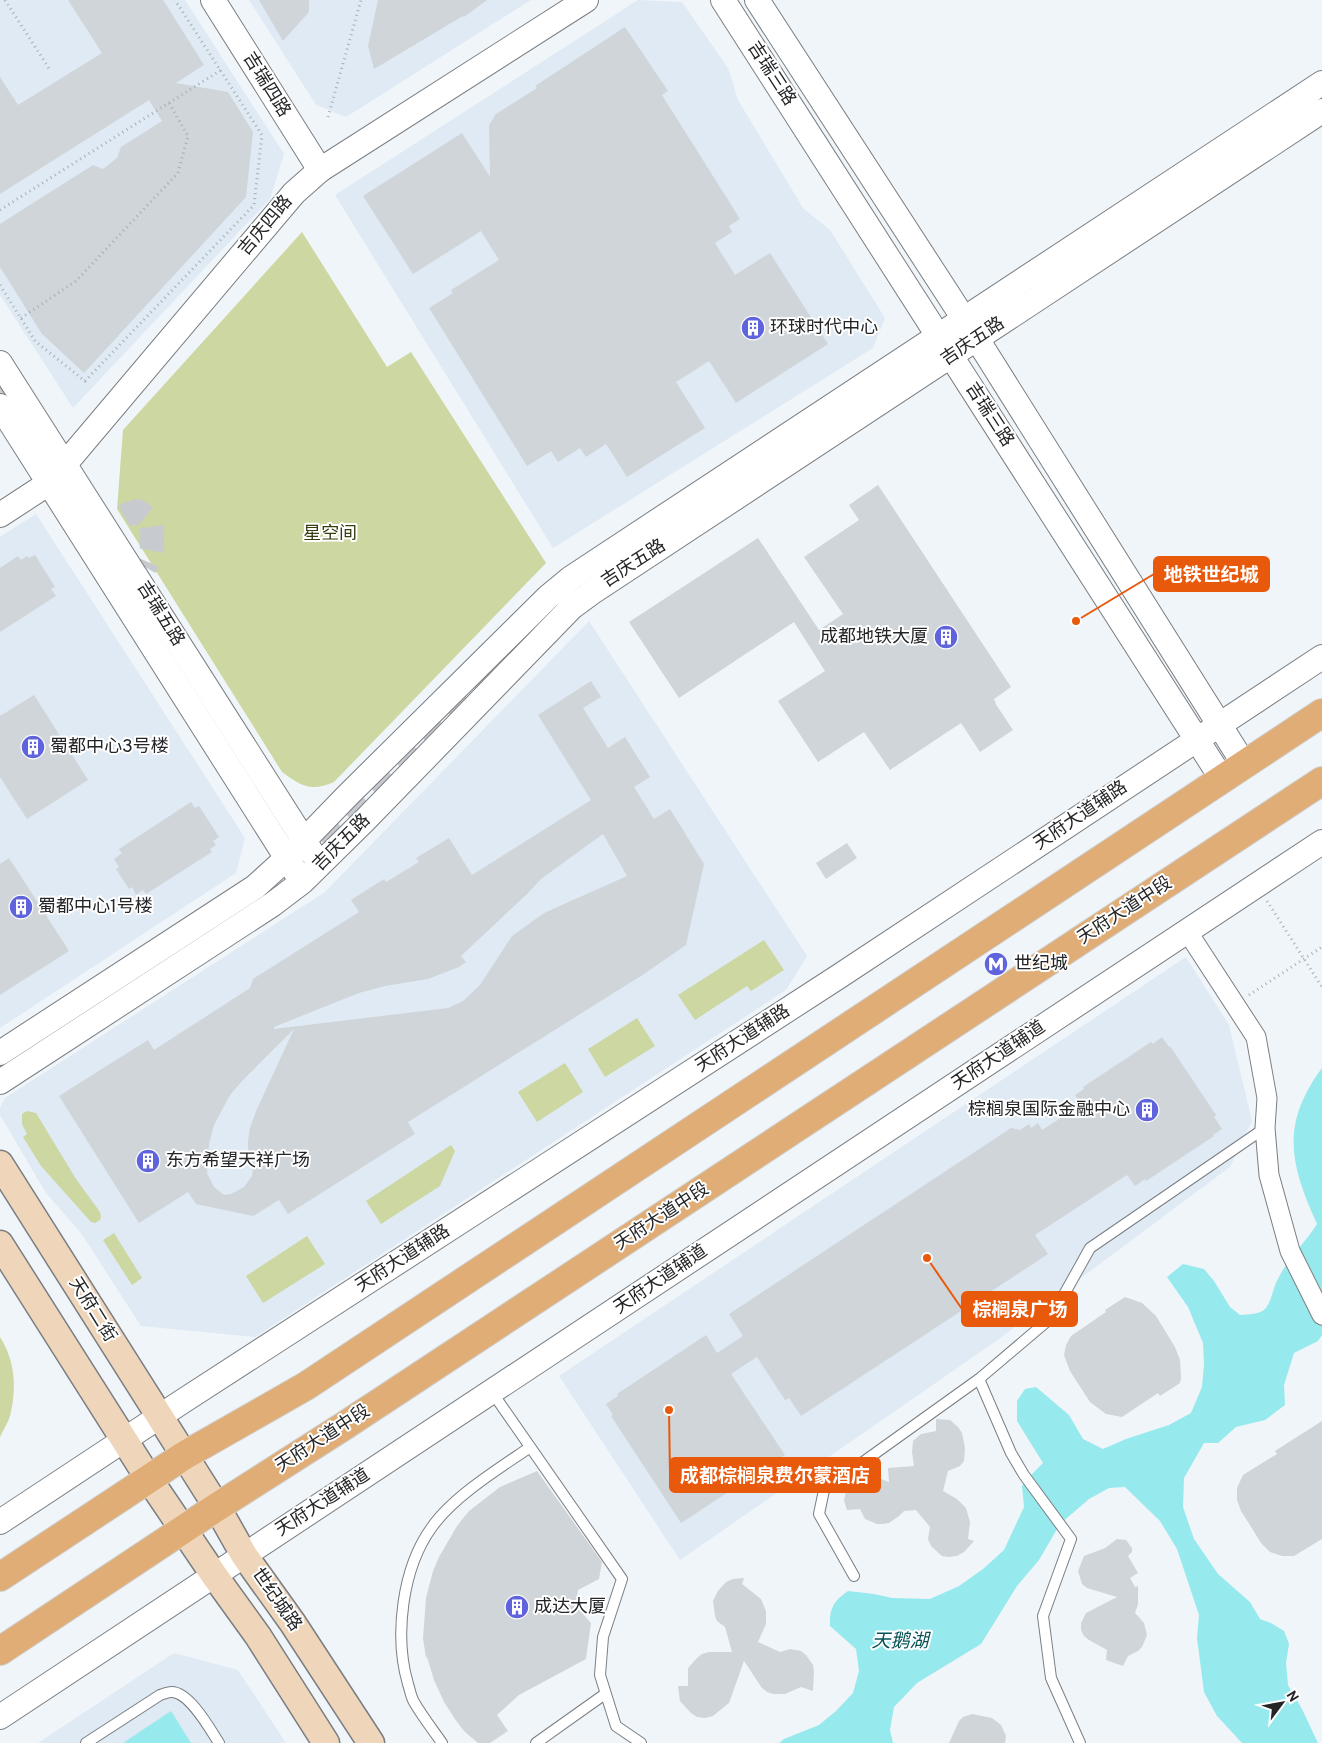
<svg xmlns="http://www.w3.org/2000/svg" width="1322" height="1743" viewBox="0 0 1322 1743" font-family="Overpass,'Noto Sans SC',sans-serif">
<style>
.built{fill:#dfeaf4}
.green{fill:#cdd7a2}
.water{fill:#96e9ed}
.building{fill:#d0d5d9;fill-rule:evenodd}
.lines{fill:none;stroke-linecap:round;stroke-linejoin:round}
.tertiary-tunnel{stroke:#c7cbcf;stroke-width:24;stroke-dasharray:24 12;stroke-linecap:butt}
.service-casing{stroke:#7a7e82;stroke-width:12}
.minor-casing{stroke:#7a7e82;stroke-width:21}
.tertiary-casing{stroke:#7a7e82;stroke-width:26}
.secondary-casing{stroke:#7a7e82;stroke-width:29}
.primary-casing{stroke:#cfcfcf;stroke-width:30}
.path{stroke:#a9adb0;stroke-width:3;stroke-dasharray:1 4;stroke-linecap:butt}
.service{stroke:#fff;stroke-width:10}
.minor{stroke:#fff;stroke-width:19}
.tertiary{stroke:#fff;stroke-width:24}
.secondary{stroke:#efd6ba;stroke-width:26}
.primary{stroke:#e0ad76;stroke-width:28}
.labels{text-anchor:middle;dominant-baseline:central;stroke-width:4;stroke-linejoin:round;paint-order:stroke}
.street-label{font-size:18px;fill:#242527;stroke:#fff}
.poi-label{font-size:18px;fill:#242527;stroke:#fff;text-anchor:start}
.park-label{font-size:18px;fill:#373d0f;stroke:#fff}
.water-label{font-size:19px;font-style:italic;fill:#065356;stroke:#fff}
.leader{fill:none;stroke:#e8590c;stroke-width:2}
.callout-dot{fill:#e8590c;stroke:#fff;stroke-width:2}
.callout{fill:#e8590c;stroke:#e8590c;stroke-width:2}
.callout-label{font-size:19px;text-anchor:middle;font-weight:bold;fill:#fff}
</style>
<rect width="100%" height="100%" fill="#f0f5f9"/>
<g class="built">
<path d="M0,0h185l99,154 -14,45 -197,209 -73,-113z"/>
<path d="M249,0h282l-185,117 -30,-12z"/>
<path d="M638,0l44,2 46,66 10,32 65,108 27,22 55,88 -12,30 -320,200 -218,-353z"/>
<path d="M36,514l209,324 -9,35 -236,155v-491z"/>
<path d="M589,621l218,335 -21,34 -531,347 -114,-11 -60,-93 -35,-40 -46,-78v-7l5,-10 320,-206z"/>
<path d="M1186,957l43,68 23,96 -22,46 -231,172 -319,221 -121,-184z"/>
<path d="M174,1653l64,17 48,73h-248z"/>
</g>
<g class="green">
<path d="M302,232l85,135 24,-15 135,211 -212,219c-23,10 -33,4 -52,-10l-165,-263 6,-79z"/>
<path d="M764,940l20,30 -33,21 -4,-5 -52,34 -17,-25z"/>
<path d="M637,1018l18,28 -50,31 -17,-28z"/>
<path d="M565,1063l18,29 -46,30 -19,-30z"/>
<path d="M27,1111l9,2 40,66 24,33 1,5 -1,3 -5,3 -4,-1 -50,-56 -18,-29 4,-3 -5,-10v-10z"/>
<path d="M451,1145l4,6 -15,35 -59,38 -15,-23z"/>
<path d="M114,1233l28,45 -10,7 -29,-45z"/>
<path d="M307,1236l18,28 -62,39 -17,-27z"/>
<path d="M0,1337c15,23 17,52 10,79 -2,7 -7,14 -10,21z"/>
</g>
<g class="water">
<path d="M1322,1068v267l-4,6 -24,12 -10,32 1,20 -20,15 -29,7 -18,16h-14l-20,35 -1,29 11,32 24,35 32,28 10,17 11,4 13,8 5,13 -3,19 2,22 14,24 16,34h-76l-25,-27 -13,-24 -7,-54 2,-23 -22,-66 -17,-28 -35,-34 -16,1 -20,11 -29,25 -21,36 -22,26 -36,58 -64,39 -23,24 -4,23 3,13h-114l5,-4 35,-14 17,-14 17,-18 6,-22 -3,-22 -26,-23c-1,-18 4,-25 18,-35l26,3 18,4 38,1 29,-13 24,-17 21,-19 20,-43 -2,-21 6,-8 15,-15 -26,-42v-20l8,-12 11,-2 33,28 14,24 20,10 23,-10 43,-14 22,-12 11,-26 2,-23 -1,-21 -15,-36 -21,-30 16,-13 21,5 10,12 16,26 10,8c8,-1 20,0 26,-7 6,-8 7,-21 12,-29 10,-21 27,-36 39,-55 -27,-60 -37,-99 5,-156z"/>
<path d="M171,1711l20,32h-68z"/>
</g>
<g class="building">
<path d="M68,0h95l41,65 -28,18 52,9 25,40 -7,65 -162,176 -42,-39 -42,-67v-43l93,-59 10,4 14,-11 4,-11 41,-26 -13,-21 -149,94v-117l18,28 84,-52z"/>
<path d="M259,0h50v12l-26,29z"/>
<path d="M378,0h109l-23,17 -1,-1 -89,53 -6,-23z"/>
<path d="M625,27l43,64 -6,4 78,124 -11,7 3,6 -17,11 20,32 35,-22 58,91 -92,59 -27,-42 -33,21 29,46 -78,49 -21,-33 -20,13 -6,-9 -22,14 -7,-11 -24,15 -98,-158 24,-15 -2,-3 48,-30 -18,-29 -68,43 -50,-78 99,-63 28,44 -1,-52 7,-11 41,-26 -2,-2z"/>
<path d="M878,485l133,202 -17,12 2,4h-1l18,27 -33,22 -19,-29 -71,47 -26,-38 -46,30 -40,-61 47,-30 -31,-49 -115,76 -50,-76 129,-84 61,92 24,-16 -39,-57 55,-37 -10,-15z"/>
<path d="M35,555l20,32 -4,2 5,7 -56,36v-64l18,-12 3,4 6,-4 2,2z"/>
<path d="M591,681l10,16 -18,11 25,40 17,-11 25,40 -16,10 20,32 16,-10 34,55 -18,81 -42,29 -236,148 7,12 -127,80 -9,-14 -26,16 -57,-12 -8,-12 -49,31 -80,-127 89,-56 6,10 96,-62 3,-9 106,-67 -8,-12 33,-21 2,3 33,-20 -3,-4 33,-20 23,37 119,-75 -53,-85zM603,834l24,42 -83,37 -32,23 -32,49 -17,16 -15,7 -174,21v-2l85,-34 26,-7 43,-7 31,-12 7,-5 -5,-6 67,-63 13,-14zM294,1029l-38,82 -6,17 -2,13v11l5,17 -1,7 -8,11 -13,7 -7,1 -10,-8 -7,-14 2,-29 5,-19 16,-30 12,-14z"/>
<path d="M34,695l54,85 -61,39 -27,-42v-61z"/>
<path d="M191,802l4,6 4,-2 20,31 -6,4 3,4 -6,4 2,3 -66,42 -3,-4 -7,5 -4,-8 -3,2 -13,-20 3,-2 -5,-8 8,-6 -3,-4z"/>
<path d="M847,843l10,15 -31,21 -10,-16z"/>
<path d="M9,858l60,93 -69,44v-131z"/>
<path d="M1162,1037l7,10 1,-1 46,69 -2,2 8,12 -9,6 1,1 -68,45 -1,-2 -10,7 -8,-11 -92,60 13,19 -247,162 -12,-18 -4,2 -28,-43 -26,17 54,81 -104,68 -70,-107 2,-1 -7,-11 12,-8 -1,-2 89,-59 11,18 26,-17 -14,-22 282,-186 9,2 9,-6 2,4 7,-5 4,7 39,-25 -6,-10 9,-6 -1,-2 68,-45 2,2z"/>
<path d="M1125,1297l17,6 14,13 19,31 5,13 1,18 -1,5 -20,13 -2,-3 -36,24 -16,-3 -16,-12 -20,-31 -6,-16 2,-10 5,-9 35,-24 -1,-2z"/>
<path d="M936,1419l14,1 8,7 4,6 3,15 -1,13 -4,5 -12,5 -5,20 14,8 9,9 4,14 -2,17 6,2 -10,11 -7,4 -8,1 -7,-1 -11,-10 -3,-7 2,-12 -14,-17 -12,1 -5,5 -10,7 -6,1h-6l-12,-5 -5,-10 -13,1 -3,-10 3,-13 10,-10 14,-2 18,7 -1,-14 26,-2 -2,-14 1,-11 8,-7 15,-3z"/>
<path d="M1322,1421v118l-28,17h-12l-12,-4 -9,-9 -13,-21 -7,-11 -4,-11v-12l6,-13 34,-21 -2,-3z"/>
<path d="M537,1471l65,91 -3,17 -21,11 -2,16 15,17 -5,36 -67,36 -22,20 11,16 -18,12h-12l-13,-11 -8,-10 -13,-20 -10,-22 -7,-23 -1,1 -3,-20 3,-40 7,-27 6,-14 18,-31 12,-15 31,-24z"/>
<path d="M1117,1539l9,1 6,8v4l-4,4 10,17 -8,5 5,9 3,-1v18l-3,9 9,10 3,12 -5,12 -4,4 -10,5 -5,10 -17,-6 1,-10 -18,-10 -5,-4 -3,-6v-7l5,-10 31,-16 -30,-9 -5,-4 -4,-13 6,-15 21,-8z"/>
<path d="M744,1578l-2,6 19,15 5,12v13l-8,18 22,10 10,-3 11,2 5,4 7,10 1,7 -1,19 -12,-4 -16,7h-12l-6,-2 -5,-4 -18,-27 -15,42 -16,13 -8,2 -8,-1 -6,-4 -11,-12 -2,-15h10v-18l9,-10 5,-4 7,-2h23l-7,-25 -8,-6 -2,-5 -2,-15 5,-10 8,-9 7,-3z"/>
<path d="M972,1714l20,4 9,7 5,11 -1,7h-56l10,-22 4,-4z"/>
</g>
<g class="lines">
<g class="tertiary-tunnel">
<path d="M0,387l22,35"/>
<path d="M93,534l33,-19 12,-4 12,10c3,17 4,30 -5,46"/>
<path d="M297,855l4,6 258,-257 19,-16"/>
</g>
<g class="service-casing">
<g id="service">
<path d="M492,1392l130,187 -19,58 -3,38 16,51 25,17"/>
<path d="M854,1576l-35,-62 5,-24 155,-111"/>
<path d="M86,1743l74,-48c3,-1 8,-3 11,-3 18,-1 39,37 48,51"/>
<path d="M442,1743c-9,-13 -20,-27 -28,-41 -3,-5 -4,-12 -6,-18 -14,-48 -6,-116 24,-157 21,-30 66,-58 97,-79"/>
<path d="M536,1743l69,-49"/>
<path d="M1080,1743l-29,-65 -8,-62 28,-77 -47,-64 -13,-22 -32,-74 72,-61 39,-70 175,-120"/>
</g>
</g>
<g class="minor-casing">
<path id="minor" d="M1187,931l69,106 11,61 -2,30 4,47 21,76 32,64"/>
</g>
<g class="tertiary-casing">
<g id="tertiary">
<path d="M213,0l107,170"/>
<path d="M723,0l499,779"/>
<path d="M757,0l220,339 267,425"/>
<path d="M0,363l312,490"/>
<path d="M0,406l295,465"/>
<path d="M0,515l49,-32 245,-290 26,-23 266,-170"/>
<path d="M0,1053l255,-166 32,-29 60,-62 201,-199 23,-19 751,-495"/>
<path d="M0,1082l273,-178 29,-22 63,-62 207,-213 19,-14 731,-482"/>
<path d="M0,1522l180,-119 658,-426 484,-320"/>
<path d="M0,1717l1322,-875"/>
</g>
</g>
<g class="secondary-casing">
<g id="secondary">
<path d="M0,1164l217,343 27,48 48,67 79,121"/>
<path d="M0,1244l149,235 65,96 44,61 68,107"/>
</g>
</g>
<g class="primary-casing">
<g id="primary">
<path d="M0,1577l185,-122 121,-69 1016,-673"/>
<path d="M0,1651l217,-144 127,-81 978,-645"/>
</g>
</g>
<g class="path">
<path d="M5,0l45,70"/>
<path d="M328,117l33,-117"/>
<path d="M0,210l221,-140"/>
<path d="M0,285l35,56 50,40 169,-176 8,-70 -87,-135"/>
<path d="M21,318l55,-37 102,-108 10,-37 -19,-33"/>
<path d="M1267,901l55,86"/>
<path d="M1249,995l73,-48"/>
</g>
<use href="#service" class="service"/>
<use href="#minor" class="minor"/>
<use href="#tertiary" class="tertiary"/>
<use href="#secondary" class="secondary"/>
<use href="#primary" class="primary"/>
</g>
<defs>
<g id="building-disc" transform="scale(1.25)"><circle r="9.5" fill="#5f64dc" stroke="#fff"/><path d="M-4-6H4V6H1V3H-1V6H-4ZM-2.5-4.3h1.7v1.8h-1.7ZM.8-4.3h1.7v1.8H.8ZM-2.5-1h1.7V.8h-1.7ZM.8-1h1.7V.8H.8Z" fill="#fff"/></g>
<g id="metro-disc" transform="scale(1.25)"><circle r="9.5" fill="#5f64dc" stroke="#fff"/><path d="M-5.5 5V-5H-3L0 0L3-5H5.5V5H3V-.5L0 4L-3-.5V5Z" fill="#fff"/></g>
</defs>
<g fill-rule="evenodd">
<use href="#building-disc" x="753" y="328"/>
<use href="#building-disc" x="946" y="637"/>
<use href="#building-disc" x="33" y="747"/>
<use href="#building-disc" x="21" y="907"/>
<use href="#metro-disc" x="996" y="964"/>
<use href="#building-disc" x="1147" y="1110"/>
<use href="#building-disc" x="148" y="1161"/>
<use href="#building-disc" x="517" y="1607"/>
</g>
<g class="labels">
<g class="street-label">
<text transform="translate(771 74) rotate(57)">吉瑞三路</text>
<text transform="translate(266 85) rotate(58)">吉瑞四路</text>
<text transform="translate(266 226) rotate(-50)">吉庆四路</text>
<text transform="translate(973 342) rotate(-34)">吉庆五路</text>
<text transform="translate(989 415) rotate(57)">吉瑞三路</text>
<text transform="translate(634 564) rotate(-33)">吉庆五路</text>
<text transform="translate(160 614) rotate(58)">吉瑞五路</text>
<text transform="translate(1081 816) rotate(-34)">天府大道辅路</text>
<text transform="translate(342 843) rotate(-45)">吉庆五路</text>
<text transform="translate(1125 911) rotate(-33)">天府大道中段</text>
<text transform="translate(743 1039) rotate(-33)">天府大道辅路</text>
<text transform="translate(999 1056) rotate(-34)">天府大道辅道</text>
<text transform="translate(662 1217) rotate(-33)">天府大道中段</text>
<text transform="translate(403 1259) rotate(-33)">天府大道辅路</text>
<text transform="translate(661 1280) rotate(-34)">天府大道辅道</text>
<text transform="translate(92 1310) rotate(58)">天府二街</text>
<text transform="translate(323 1439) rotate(-33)">天府大道中段</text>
<text transform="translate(323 1503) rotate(-33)">天府大道辅道</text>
<text transform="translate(276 1600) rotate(55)">世纪城路</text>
</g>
<g class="poi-label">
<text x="770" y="328">环球时代中心</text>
<text x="928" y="637" text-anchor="end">成都地铁大厦</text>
<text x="50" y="747">蜀都中心3号楼</text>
<text x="38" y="907">蜀都中心1号楼</text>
<text x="1014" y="964">世纪城</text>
<text x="1130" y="1110" text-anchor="end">棕榈泉国际金融中心</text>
<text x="166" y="1161">东方希望天祥广场</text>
<text x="534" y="1607">成达大厦</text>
</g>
<g class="park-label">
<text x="330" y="534">星空间</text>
</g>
<g class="water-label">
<text x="900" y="1642">天鹅湖</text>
</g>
</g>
<path class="leader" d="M1076 621L1154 574M927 1258L962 1309M669 1410L670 1475"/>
<g class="callout-dot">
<circle cx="1076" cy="621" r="5"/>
<circle cx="927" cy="1258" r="5"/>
<circle cx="669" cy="1410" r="5"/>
</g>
<g class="callout">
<rect x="1154" y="557" width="115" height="34" rx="5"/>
<rect x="962" y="1292" width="115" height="34" rx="5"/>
<rect x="670" y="1458" width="210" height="34" rx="5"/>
</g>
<g class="callout-label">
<text x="1211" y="581">地铁世纪城</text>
<text x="1020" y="1316">棕榈泉广场</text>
<text x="775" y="1482">成都棕榈泉费尔蒙酒店</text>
</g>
<g transform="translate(1282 1703) rotate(58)" stroke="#ffffff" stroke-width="4" paint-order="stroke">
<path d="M0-4L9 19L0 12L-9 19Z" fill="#242527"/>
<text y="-8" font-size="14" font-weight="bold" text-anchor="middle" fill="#242527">N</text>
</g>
</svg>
